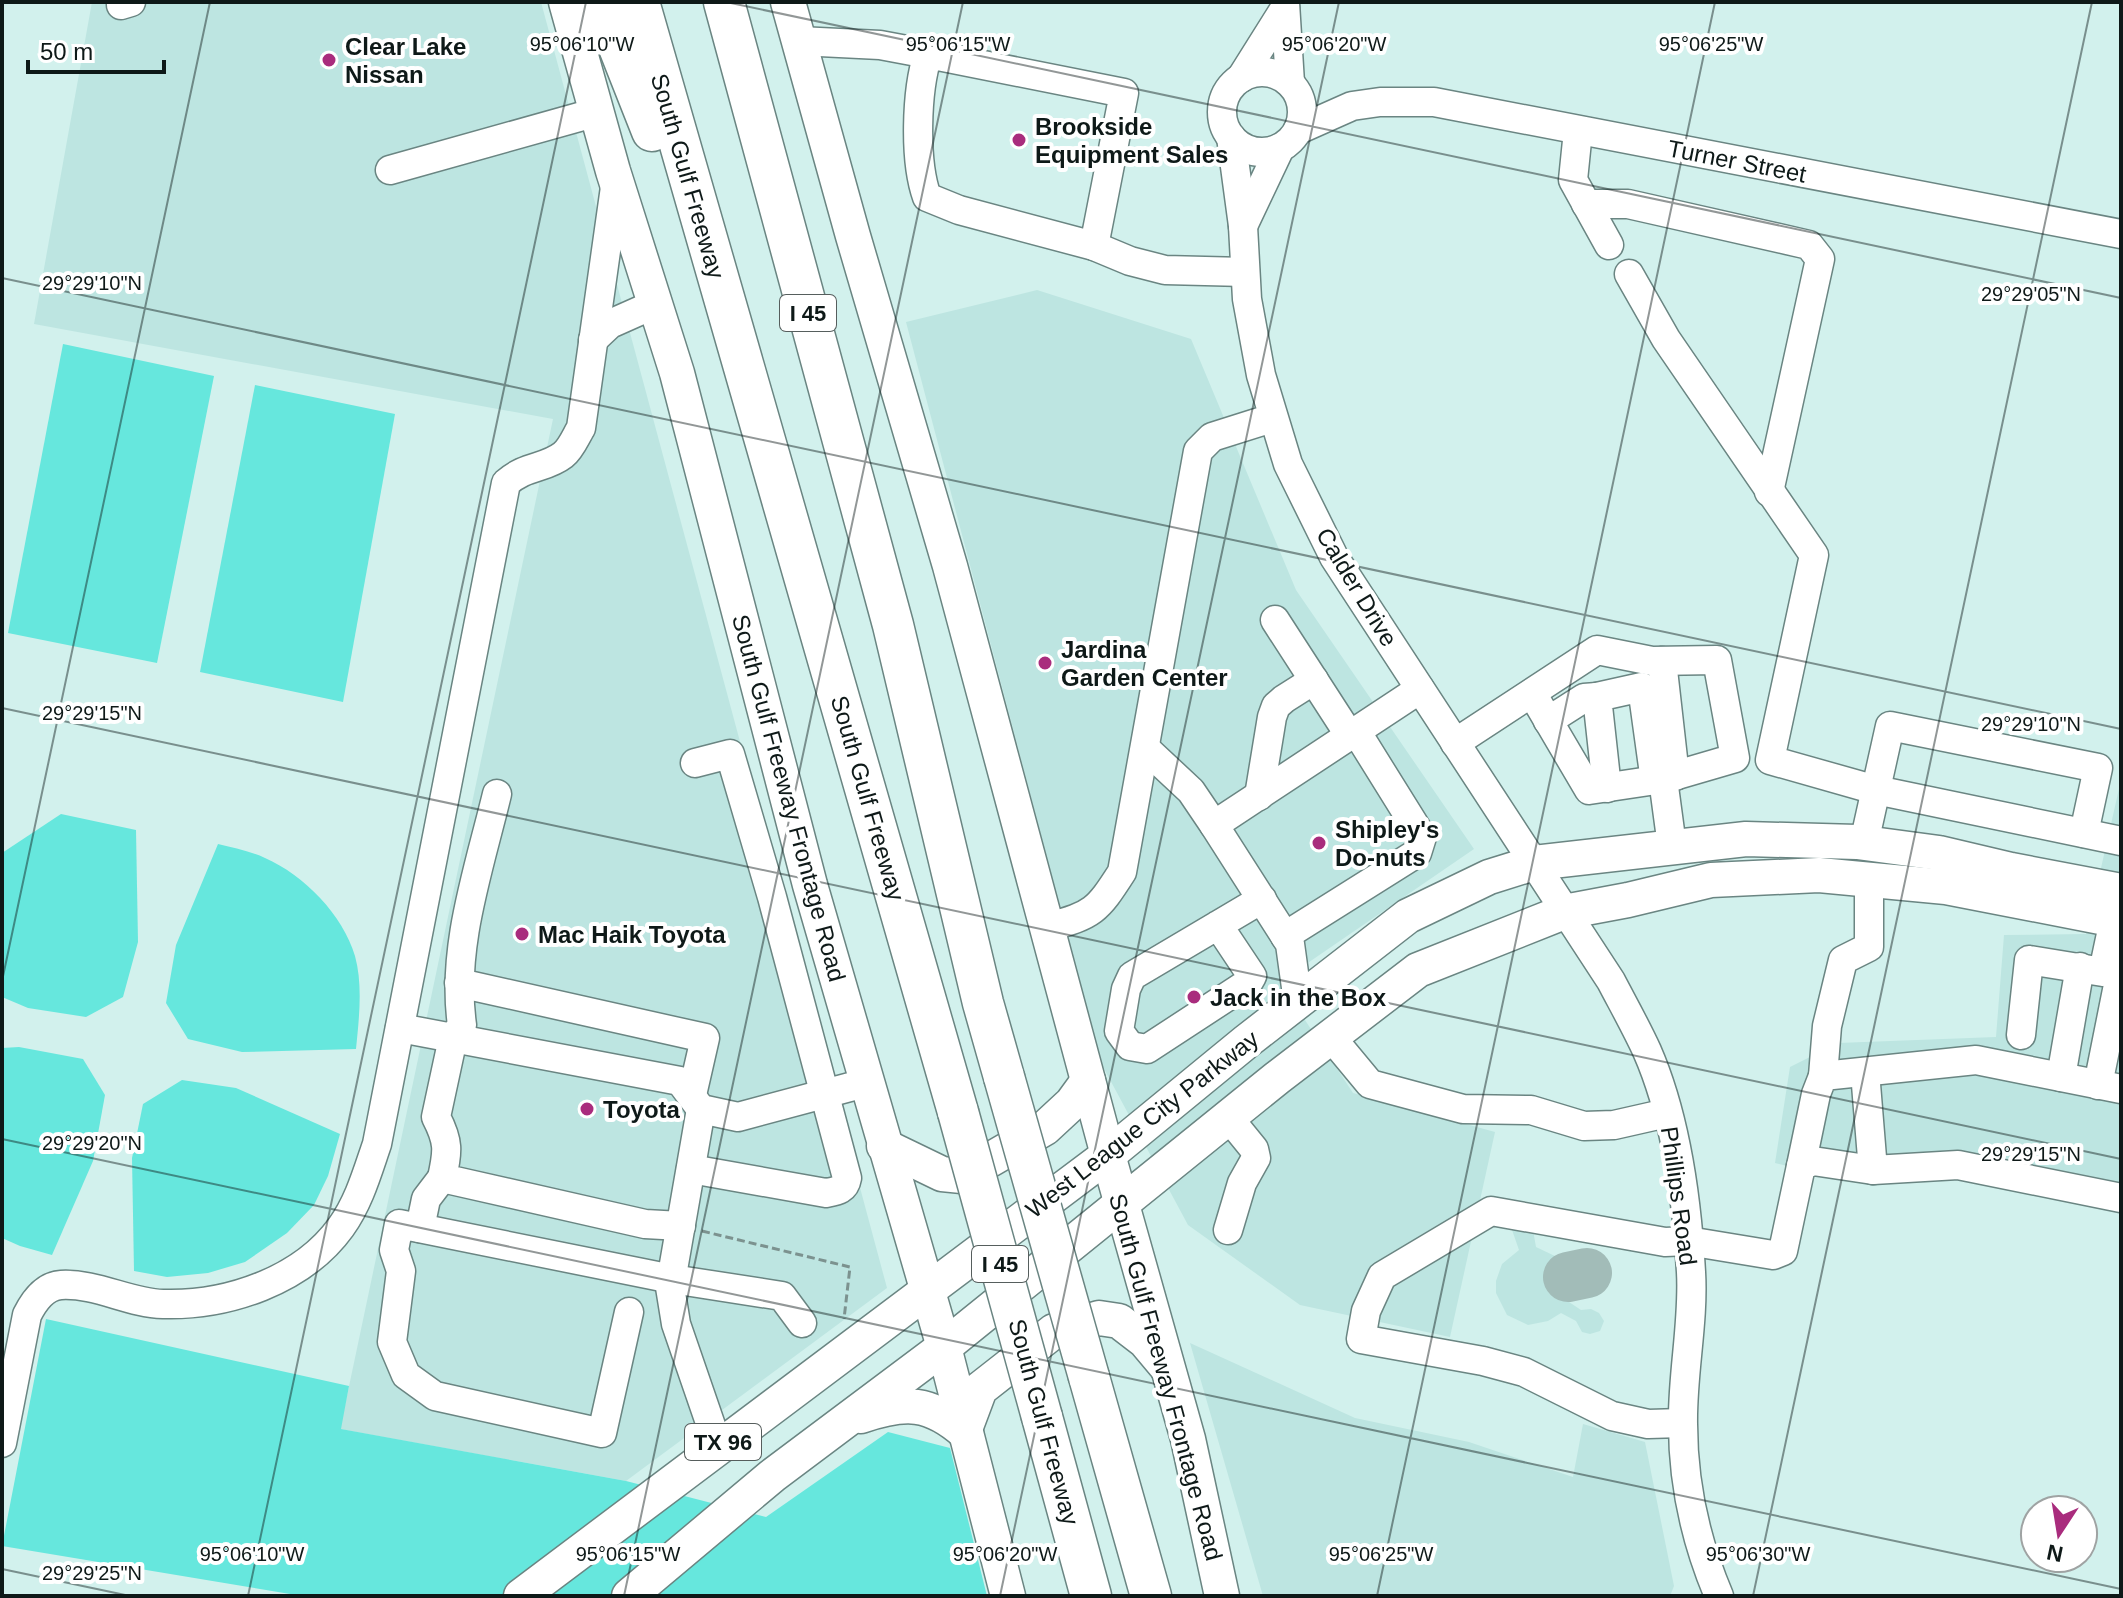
<svg xmlns="http://www.w3.org/2000/svg" width="2123" height="1598" viewBox="0 0 2123 1598" font-family="Helvetica,sans-serif">
<style>
.built{fill:#bde5e1}
.green{fill:#66e7dd}
.lines{fill:none;stroke-linecap:round;stroke-linejoin:round}
.taxiway{stroke:#a2bcb8;stroke-width:50}
.minor-casing{stroke:#6a8582;stroke-width:31}
.major-casing{stroke:#6a8582;stroke-width:37}
.highway-casing{stroke:#6a8582;stroke-width:43}
.path{stroke:#7c928f;stroke-width:3;stroke-dasharray:8 4;stroke-linecap:butt}
.minor{stroke:#fff;stroke-width:28}
.major{stroke:#fff;stroke-width:34}
.highway{stroke:#fff;stroke-width:40}
.highway-bridge-casing{stroke:#6a8582;stroke-width:43;stroke-linecap:butt}
.highway-bridge{stroke:#fff;stroke-width:40}
.ticks{fill:none;stroke:#0e1918;stroke-width:2;stroke-opacity:0.45}
.poi-dot{fill:#a92c7d;stroke:#fff;stroke-width:3}
.labels{text-anchor:middle;dominant-baseline:central;stroke-width:8;stroke-linejoin:round;paint-order:stroke}
.shield{fill:#fff;stroke:#565e5d;stroke-width:2}
.shield-label{font-size:22px;font-weight:bold;fill:#0e1918}
.poi-label{font-size:24px;font-weight:bold;fill:#0e1918;stroke:#fff;text-anchor:start}
.street-label{font-size:24px;fill:#0e1918;stroke:#fff}
.ticks-label{font-size:20px;text-anchor:middle;fill:#0e1918;stroke:#fff;stroke-width:8;stroke-linejoin:round;paint-order:stroke}
</style>
<rect width="100%" height="100%" fill="#d2f1ed"/>
<g class="built">
<path d="M92,2h449l346,1286 -261,193 -286,-52 213,-1010 -519,-95z"/>
<path d="M1037,290l154,49 105,251 178,259 -194,133 73,111 142,39 -45,205 -150,-32 -112,-80 -87,-162 -195,-741z"/>
<path d="M2121,780v425l-162,-33 -86,14 -98,-23 15,-96 48,-24 158,-6 8,-102 82,-1z"/>
<path d="M1511,1227l22,3 3,17 21,10 11,13 17,-3 5,-7 8,-2 7,1 5,10 1,8 -10,7 -10,-3 -2,-3 -17,6 -3,18 12,8 10,-1 8,4 5,8 -4,10 -10,3 -8,-2 -6,-11 -15,-8 -13,8 -20,4 -21,-10 -11,-22v-12l6,-17 17,-14z"/>
<path d="M1190,1343l165,75 114,24 104,35 10,-53 62,18 29,144 -4,10h-407z"/>
</g>
<g class="green">
<path d="M63,344l151,32 -57,287 -149,-30z"/>
<path d="M255,385l140,29 -52,288 -143,-30z"/>
<path d="M61,814l75,16 2,112 -15,55 -37,20 -58,-9 -26,-11v-144z"/>
<path d="M218,844c15,4 33,7 47,14 39,17 78,57 90,98 8,29 4,63 1,93l-114,3 -54,-13 -22,-36 10,-58z"/>
<path d="M19,1047l64,12 22,36 -12,66 -41,94 -32,-9 -18,-8v-190z"/>
<path d="M182,1080l54,8 104,46 -12,42 -14,29 -27,28 -42,29 -37,11 -41,4 -33,-6 -2,-113 11,-54z"/>
<path d="M46,1319l303,67 -8,43 285,52 140,36 122,-85 62,16 37,148h-685l-300,-50z"/>
</g>
<g class="lines">
<path class="taxiway" d="M1568,1277l19,-4"/>
<g class="minor-casing">
<g id="minor">
<path d="M121,2v3l10,-3"/>
<path d="M1285,3l5,80"/>
<path d="M799,41l81,4 48,9c-12,37 -14,107 -1,143l32,13 135,36 30,-153 -196,-39"/>
<circle cx="1262" cy="112" r="40"/>
<path d="M1241,78l44,-70"/>
<path d="M1298,130l54,-24 28,-4h54l687,132"/>
<path d="M1578,131l-5,49 36,65"/>
<path d="M1231,137l12,89 4,73 14,76 27,89 46,93 277,424c12,23 25,46 36,70 29,66 40,150 44,221 3,50 -9,102 -8,152 0,59 13,118 36,172"/>
<path d="M390,170l207,-58"/>
<path d="M1586,204h42l181,41 11,14 -51,233"/>
<path d="M1243,226l37,-78"/>
<path d="M1094,246l36,15 35,9 80,2"/>
<path d="M1629,274l37,65 148,216 -44,205 106,30 245,51"/>
<path d="M593,340l17,-16 45,-20"/>
<path d="M1275,620l75,116"/>
<path d="M1662,661l13,115"/>
<path d="M1532,693l57,97 74,-11"/>
<path d="M1548,721l36,-23 13,-1"/>
<path d="M1455,743l142,-93 55,11 65,-1 18,98 -72,21 9,67"/>
<path d="M1145,748l46,43 23,34"/>
<path d="M1607,788l-10,-91 45,-10 13,94"/>
<path d="M497,794c-18,75 -46,154 -35,231l-9,13 -17,79c13,25 12,34 6,61l203,46 36,2"/>
<path d="M1259,796l13,-79 4,-11 8,-7 30,-19"/>
<path d="M1864,843l26,-117 208,42 -14,65"/>
<path d="M1218,925l34,51 -4,7 -101,66 -17,-3 -11,-15 7,-42 6,-13 130,-77"/>
<path d="M1048,927c45,-12 49,-16 74,-55l76,-421 14,-14 60,-19"/>
<path d="M1285,936l132,-83 5,-16 -66,-106"/>
<path d="M459,983l246,55 -13,57"/>
<path d="M1298,1002l-8,-58 -76,-119 206,-136"/>
<path d="M400,1028l280,53 21,28 37,8 127,-34"/>
<path d="M2021,1035l8,-75 74,12 11,-52"/>
<path d="M1331,1037l39,47 93,25 68,1 53,16 30,-1 53,-12"/>
<path d="M1865,1072l8,98 85,-5 163,33"/>
<path d="M1823,1076l4,-50 16,-66 26,-13v-67"/>
<path d="M2061,1077l19,-110"/>
<path d="M2098,1085l22,-110"/>
<path d="M701,1109l-31,178 6,37 42,122"/>
<path d="M1228,1117l26,32 2,9 -14,25 -14,47"/>
<path d="M1801,1166l15,-72 7,-18 153,-16 145,29"/>
<path d="M691,1169l135,24c11,-2 19,-3 21,-15l-75,-281 -42,-143 -35,9"/>
<path d="M420,1228l6,-29 16,-21"/>
<path d="M629,1312l-27,121 -167,-37 -29,-21 -14,-33 9,-71 -7,-21 5,-26 273,55 110,17 20,27"/>
<path d="M1682,1423l-34,1 -36,-8 -88,-44 -41,-11 -122,-22 5,-28 16,-35 109,-65 174,31 23,-1 85,14 10,-4 18,-85 12,-5 60,9"/>
<path d="M2,1443l25,-128c7,-14 17,-29 34,-30 35,-2 68,18 102,19 64,2 139,-23 178,-77 18,-25 26,-54 36,-83l129,-661c20,-18 39,-14 57,-28 8,-6 13,-19 18,-27l35,-248"/>
</g>
</g>
<g class="major-casing">
<g id="major">
<path d="M566,2l47,169 64,202 133,512 134,462 64,249"/>
<path d="M788,2l65,234 97,330 158,589 80,284 34,157"/>
<path d="M884,1146l58,28 20,2 83,-48 27,-25 16,-22"/>
<path d="M861,1416c44,-15 69,-15 105,17"/>
<path d="M965,1429l15,-40 74,-58 45,-13 20,3 26,20 21,25"/>
<path d="M521,1596l587,-441 139,-114 161,-125 81,-39 45,-14 212,-24 111,3 82,11 72,17 110,21"/>
<path d="M629,1596l143,-120 172,-129 333,-269 141,-108 146,-58 64,-12 83,-20 108,-5 127,12 175,34"/>
</g>
</g>
<g class="highway-casing">
<g id="highway">
<path d="M601,2l51,129"/>
<path d="M639,2l319,1110"/>
<path d="M724,2l169,623 90,378 21,74"/>
<path d="M1089,1377l62,219"/>
<path d="M1042,1417l49,179"/>
</g>
</g>
<path class="path" d="M702,1231l148,36 -6,52"/>
<use href="#minor" class="minor"/>
<use href="#major" class="major"/>
<use href="#highway" class="highway"/>
<g class="highway-bridge-casing">
<g id="highway-bridge">
<path d="M1004,1077l85,300"/>
<path d="M958,1112l84,305"/>
</g>
</g>
<use href="#highway-bridge" class="highway-bridge"/>
</g>
<path class="ticks" d="M726,2l1395,296M2,278l2119,451M2,708l2119,451M2,981l208,-979M2,1139l2119,450M2,1569l128,27M248,1596l338,-1594M624,1596l339,-1594M1000,1596l339,-1594M1377,1596l338,-1594M1753,1596l339,-1594"/>
<g class="poi-dot">
<circle cx="329" cy="60" r="8"/>
<circle cx="1019" cy="140" r="8"/>
<circle cx="1045" cy="663" r="8"/>
<circle cx="1319" cy="843" r="8"/>
<circle cx="522" cy="934" r="8"/>
<circle cx="1194" cy="997" r="8"/>
<circle cx="587" cy="1109" r="8"/>
</g>
<g class="labels">
<g class="shield">
<rect x="780" y="295" width="56" height="36" rx="6"/>
<rect x="972" y="1246" width="56" height="36" rx="6"/>
<rect x="685" y="1424" width="76" height="36" rx="6"/>
</g>
<g class="shield-label">
<text x="808" y="313">I 45</text>
<text x="1000" y="1264">I 45</text>
<text x="723" y="1442">TX 96</text>
</g>
<g class="poi-label">
<text x="345" y="46">Clear Lake<tspan x="345" dy="28">Nissan</tspan></text>
<text x="1035" y="126">Brookside<tspan x="1035" dy="28">Equipment Sales</tspan></text>
<text x="1061" y="649">Jardina<tspan x="1061" dy="28">Garden Center</tspan></text>
<text x="1335" y="829">Shipley's<tspan x="1335" dy="28">Do-nuts</tspan></text>
<text x="538" y="934">Mac Haik Toyota</text>
<text x="1210" y="997">Jack in the Box</text>
<text x="603" y="1109">Toyota</text>
</g>
<g class="street-label">
<text transform="translate(1737 161) rotate(11)">Turner Street</text>
<text transform="translate(688 176) rotate(74)">South Gulf Freeway</text>
<text transform="translate(1357 587) rotate(59)">Calder Drive</text>
<text transform="translate(789 798) rotate(75)">South Gulf Freeway Frontage Road</text>
<text transform="translate(868 798) rotate(74)">South Gulf Freeway</text>
<text transform="translate(1142 1124) rotate(-38)">West League City Parkway</text>
<text transform="translate(1679 1196) rotate(82)">Phillips Road</text>
<text transform="translate(1166 1377) rotate(75)">South Gulf Freeway Frontage Road</text>
<text transform="translate(1044 1422) rotate(75)">South Gulf Freeway</text>
</g>
</g>
<g class="ticks-label">
<text x="582" y="51">95°06'10"W</text>
<text x="958" y="51">95°06'15"W</text>
<text x="1334" y="51">95°06'20"W</text>
<text x="1711" y="51">95°06'25"W</text>
<text x="92" y="290">29°29'10"N</text>
<text x="2031" y="301">29°29'05"N</text>
<text x="92" y="720">29°29'15"N</text>
<text x="2031" y="731">29°29'10"N</text>
<text x="92" y="1150">29°29'20"N</text>
<text x="2031" y="1161">29°29'15"N</text>
<text x="252" y="1561">95°06'10"W</text>
<text x="628" y="1561">95°06'15"W</text>
<text x="1005" y="1561">95°06'20"W</text>
<text x="1381" y="1561">95°06'25"W</text>
<text x="1758" y="1561">95°06'30"W</text>
<text x="92" y="1580">29°29'25"N</text>
</g>
<rect width="2123" height="1598" fill="none" stroke="#0e1918" stroke-width="8"/>
<g transform="translate(2059 1534) rotate(192)"><circle r="38" fill="#ffffff" stroke="#9fa3a3" stroke-width="2"/>
<path d="M0-6L14 30L0 20L-14 30Z" fill="#a92c7d"/>
<text y="-12" font-size="22" font-weight="bold" text-anchor="middle" fill="#0e1918">N</text>
</g>
<path d="M28 60v12h136v-12" fill="none" stroke="#0e1918" stroke-width="4"/>
<text x="40" y="60" font-size="24" fill="#0e1918" stroke="#ffffff" stroke-width="6" paint-order="stroke">50 m</text>
</svg>
